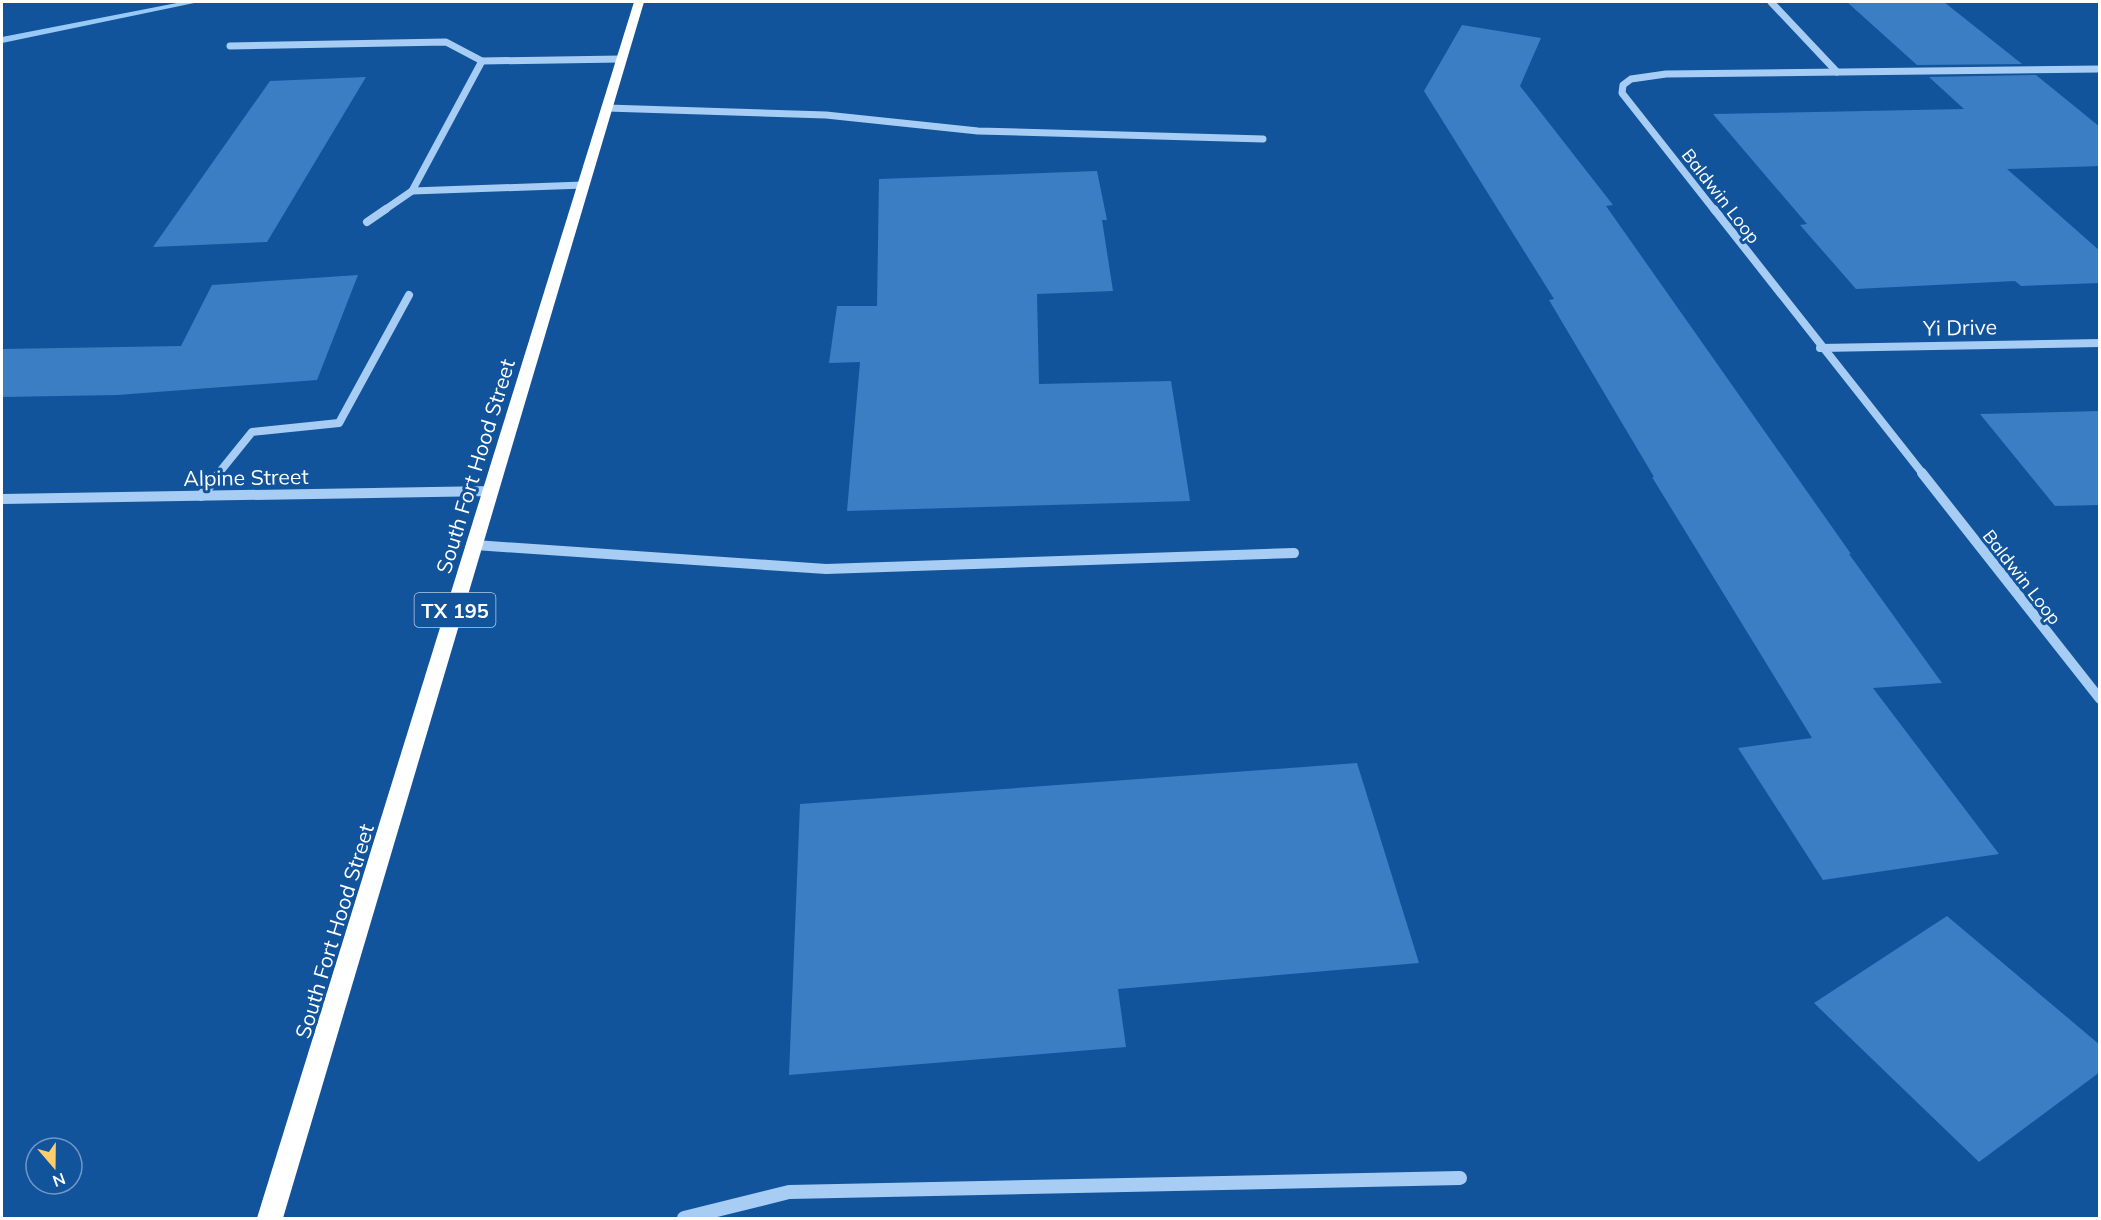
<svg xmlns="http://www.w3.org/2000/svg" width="2101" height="1220" viewBox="0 0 2101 1220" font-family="Mulish,sans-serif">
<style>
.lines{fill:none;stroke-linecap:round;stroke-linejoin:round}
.stream{fill:#99c9f7;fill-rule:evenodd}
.building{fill:#3b7ec3}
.minor-far3{stroke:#a7cdf4;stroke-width:7}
.minor-far2{stroke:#a7cdf4;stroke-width:8}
.minor-far1{stroke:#a7cdf4;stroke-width:10}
.minor{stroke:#a7cdf4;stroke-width:14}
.highway{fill:#fff;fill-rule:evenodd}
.labels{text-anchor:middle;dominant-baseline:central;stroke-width:6;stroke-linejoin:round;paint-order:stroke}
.far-street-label{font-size:18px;fill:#fff;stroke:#12549c}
.shield{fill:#12549c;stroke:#b8cce1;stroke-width:1.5}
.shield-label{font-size:20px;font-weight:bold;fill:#fff}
.street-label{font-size:21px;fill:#fff;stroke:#12549c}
</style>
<rect width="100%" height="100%" fill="#12549c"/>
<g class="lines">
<path class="stream" d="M182,2h17l-197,41v-6z"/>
</g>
<g class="building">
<path d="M1847,2h97l78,62 -105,1z"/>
<path d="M1462,25l79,13 -21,48 93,119 -7,1 245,348h-2l93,129 -69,5 126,166 -176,26 -85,-132 74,-10 -160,-261h2l-105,-177 5,-1 -130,-208z"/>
<path d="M2036,75l64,52v39l-93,3 93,82v32l-79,3 -6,-5 -159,8 -56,-64 7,-1 -94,-110 251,-5 -35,-32z"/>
<path d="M366,77l-99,165 -114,5 117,-166z"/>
<path d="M1097,171l10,49h-5l11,71 -76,3 2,90 132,-3 19,120 -343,10 13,-149 -31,1 8,-57h40l2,-127z"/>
<path d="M358,275l-41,105 -200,15 -115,2v-48l179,-3 31,-61z"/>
<path d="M2100,411v94l-45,1 -75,-92z"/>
<path d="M1357,763l62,200 -301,26 8,58 -337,28 11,-271z"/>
<path d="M1947,916l153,129v27l-121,90 -165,-159z"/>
</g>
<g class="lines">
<g class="minor-far3">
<path d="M1771,2l66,70"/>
<path d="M230,46l216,-4 36,19"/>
<path d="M607,108l219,7 152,16 285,8"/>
<path d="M583,185l-171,6 70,-130 139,-2"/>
<path d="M383,211l29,-20"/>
<path d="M1715,211l-93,-118 1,-8 8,-6 35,-5 434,-5"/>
</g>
<g class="minor-far2">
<path d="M1714,209l209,265"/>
<path d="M367,222l19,-13"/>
<path d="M1820,348l280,-5"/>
<path d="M218,474l34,-42 87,-9 70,-128"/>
</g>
<g class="minor-far1">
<path d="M1922,473l178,226"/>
<path d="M201,496l19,-23"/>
<path d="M2,499l490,-8"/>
<path d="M475,545l351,24 468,-16"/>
</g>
<path class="minor" d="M684,1218l105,-26 671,-14"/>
<path class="highway" d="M634,2h10l-361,1216h-26z"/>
</g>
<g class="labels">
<g class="far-street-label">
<text transform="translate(1721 196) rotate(52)">Baldwin Loop</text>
<text transform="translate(2022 577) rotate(52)">Baldwin Loop</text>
</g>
<rect class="shield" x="414.5" y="593" width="81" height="34" rx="4.5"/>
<g class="shield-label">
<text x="455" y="610">TX 195</text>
</g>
<g class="street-label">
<text transform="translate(1960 327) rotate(-1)">Yi Drive</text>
<text transform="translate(475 466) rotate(-73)">South Fort Hood Street</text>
<text transform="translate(246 477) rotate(-1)">Alpine Street</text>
<text transform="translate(334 931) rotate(-73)">South Fort Hood Street</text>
</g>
</g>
<rect width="2101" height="1220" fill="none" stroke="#ffffff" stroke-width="6"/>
<g transform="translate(54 1166) rotate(160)"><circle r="28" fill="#12549c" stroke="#7198c4" stroke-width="1.5"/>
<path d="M0-4.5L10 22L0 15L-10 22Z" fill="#ffcd6a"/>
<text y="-9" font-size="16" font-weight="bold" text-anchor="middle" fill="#ffffff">N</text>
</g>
</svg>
